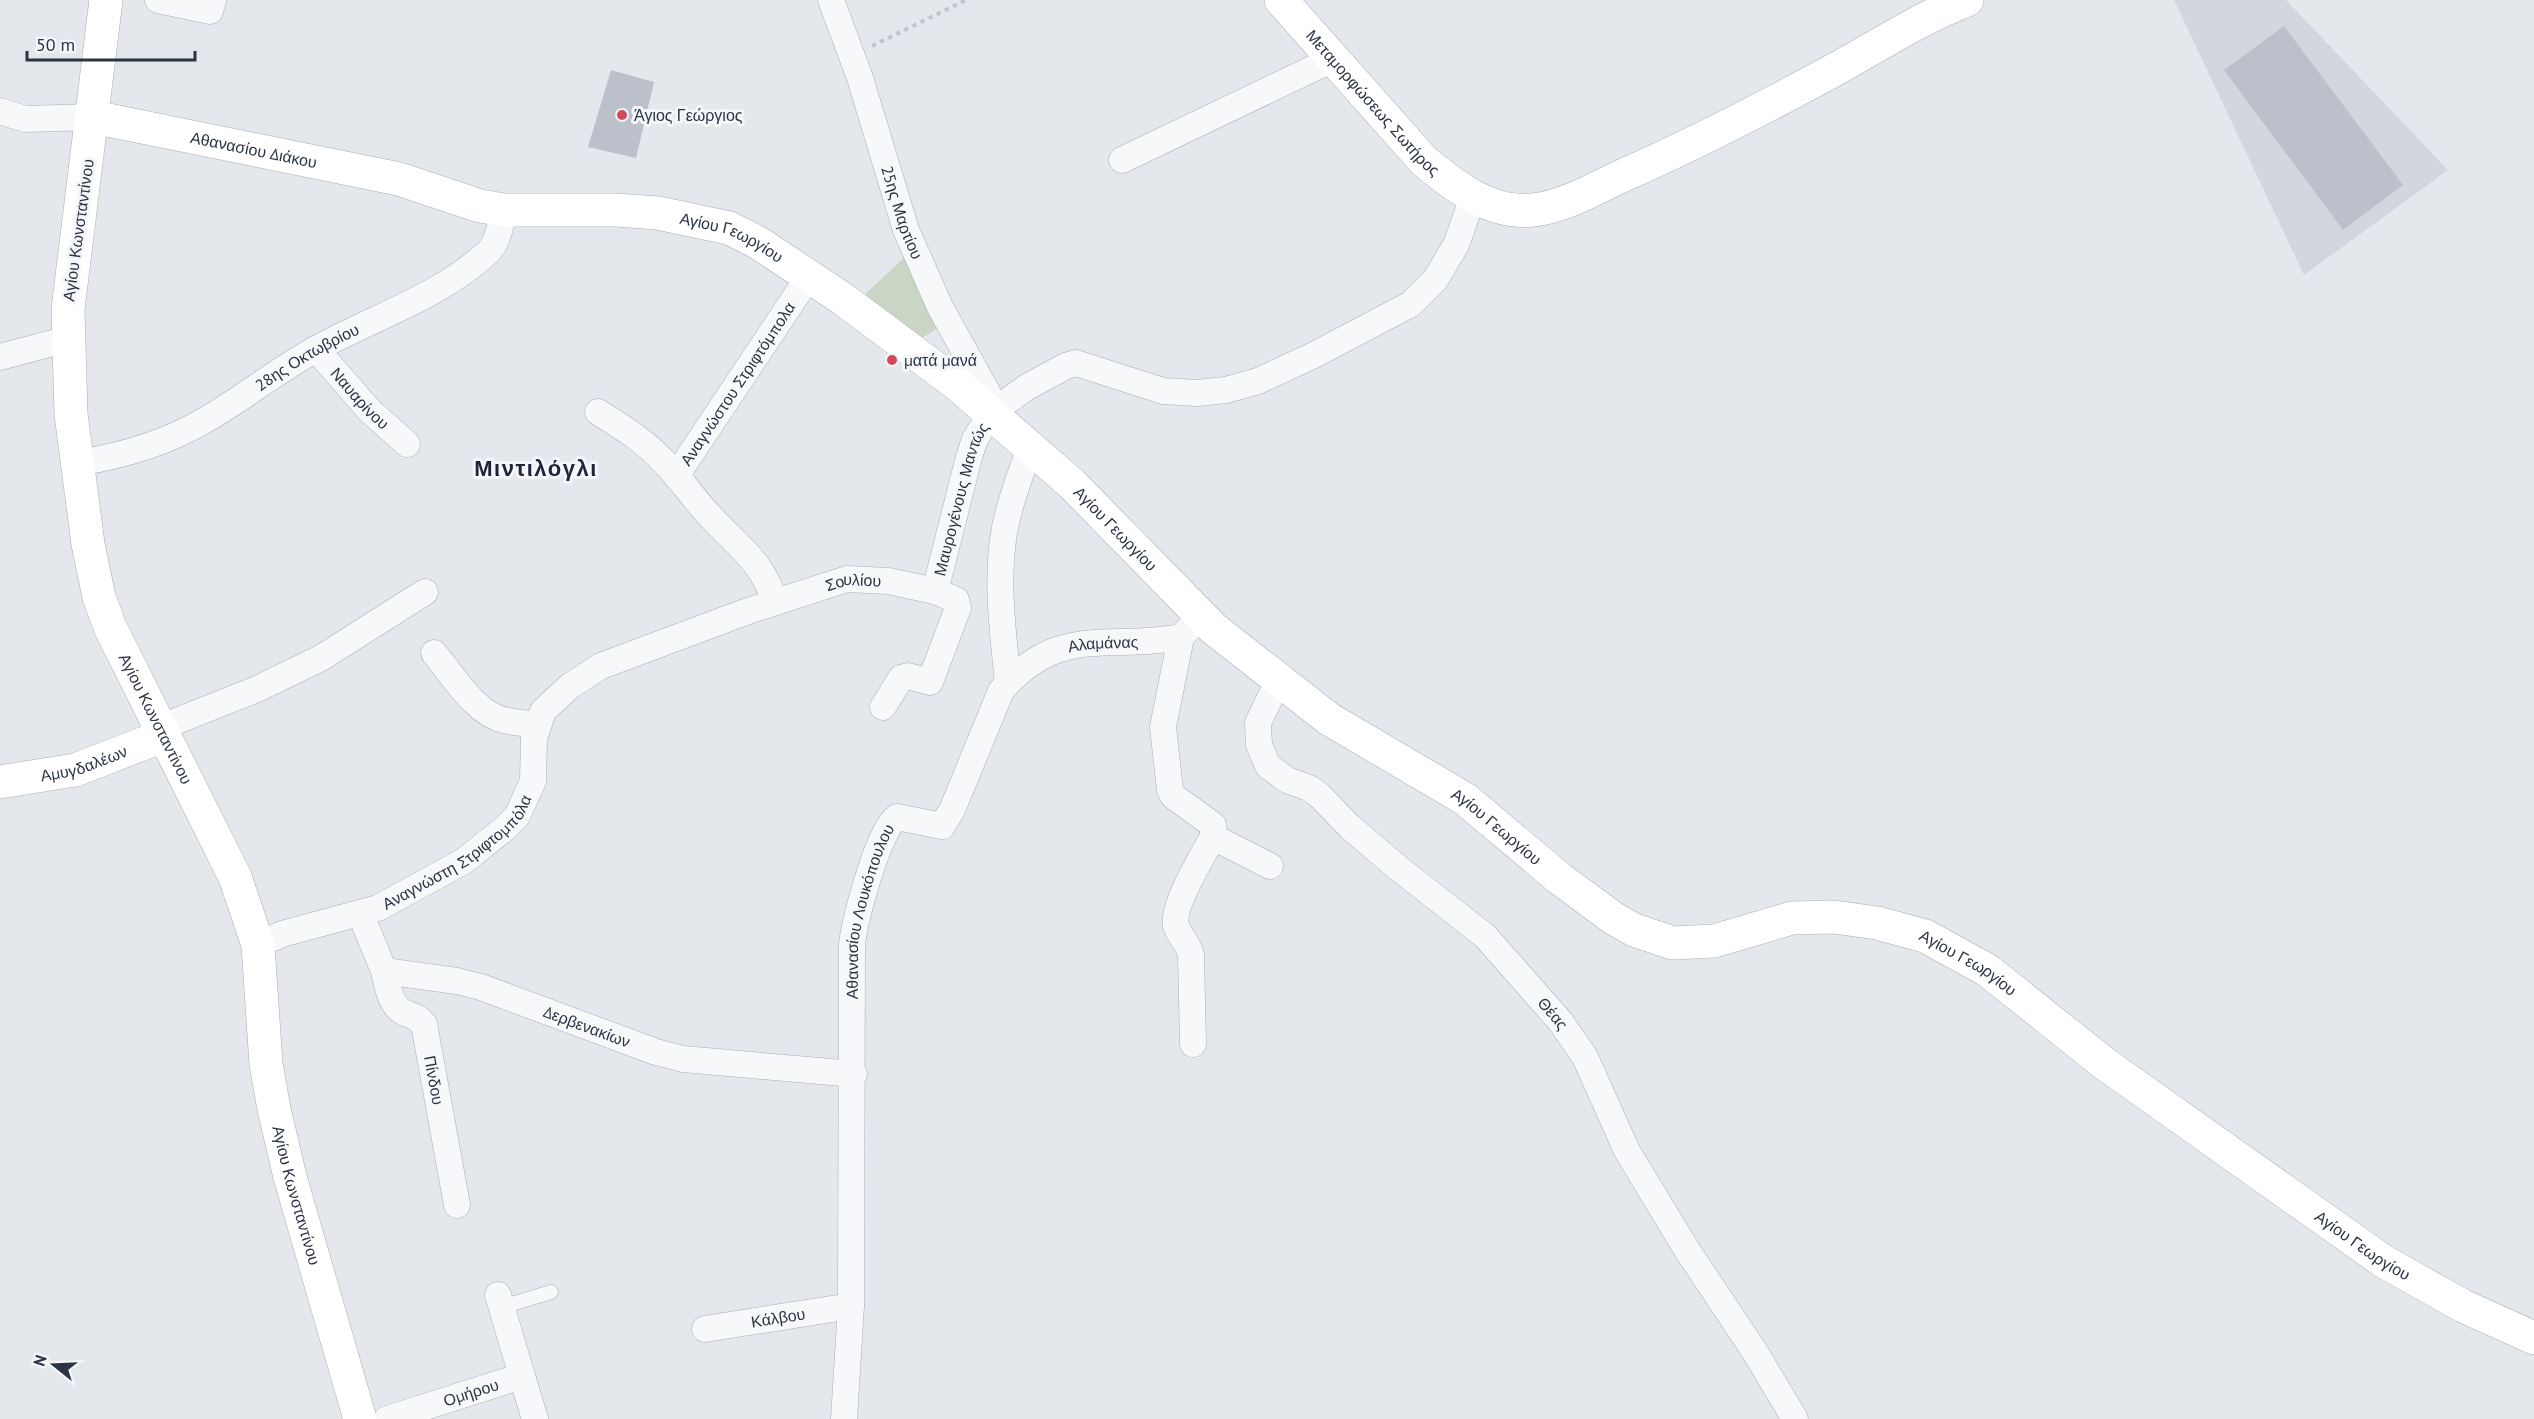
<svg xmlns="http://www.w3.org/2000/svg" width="2534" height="1419" viewBox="0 0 2534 1419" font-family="'PT Sans',sans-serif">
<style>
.built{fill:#d2d6de}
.green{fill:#c9d6c5}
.building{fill:#bbc0ca}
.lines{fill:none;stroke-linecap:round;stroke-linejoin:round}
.lane-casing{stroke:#a9aeb7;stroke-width:15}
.street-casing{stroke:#a9aeb7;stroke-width:27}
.secondary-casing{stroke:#a9aeb7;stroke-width:34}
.path{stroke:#c2c5cb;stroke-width:4;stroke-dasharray:4.5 4.5;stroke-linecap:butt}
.lane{stroke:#f7f8fa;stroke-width:14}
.street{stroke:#f7f8fa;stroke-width:26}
.secondary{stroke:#fff;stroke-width:33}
.poi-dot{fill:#d1495b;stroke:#f4f6f9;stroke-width:2}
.labels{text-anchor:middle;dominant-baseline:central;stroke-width:6;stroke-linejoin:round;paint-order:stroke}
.street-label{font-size:16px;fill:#2b3445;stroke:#f4f6f9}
.poi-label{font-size:16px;fill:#2b3445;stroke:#f4f6f9;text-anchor:start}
.district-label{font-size:22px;font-weight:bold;letter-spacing:1.5px;fill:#1d2536;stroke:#f4f6f9}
</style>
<rect width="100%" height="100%" fill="#e4e7ec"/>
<path class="built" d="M2174,0h112l162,170 -144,105z"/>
<path class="green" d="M908,254l36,70 -27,17 -57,-42z"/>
<g class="building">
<path d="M2284,26l119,159 -60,45 -119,-160z"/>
<path d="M611,70l43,12 -18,76 -48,-11z"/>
</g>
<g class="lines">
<g class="lane-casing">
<path id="lane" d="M502,1307l49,-15"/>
</g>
<g class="street-casing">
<g id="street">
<path d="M158,0l52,11 3,-11"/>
<path id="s1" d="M831,0l29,78 46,152 34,77 51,92v14"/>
<path d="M0,111l25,8 68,-2"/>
<path d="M1122,160l211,-101"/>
<path id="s2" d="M316,349l53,61 38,34"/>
<path d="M0,357l68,-18"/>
<path d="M598,412c24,15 47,29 66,50 16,16 29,36 45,53 28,31 53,45 66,87"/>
<path id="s3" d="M78,463c43,-7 91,-21 129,-44 38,-22 72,-50 111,-71 56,-31 122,-51 170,-96 10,-9 13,-29 16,-42"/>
<path id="s4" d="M676,476l134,-201"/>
<path d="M1181,637l-18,90 7,63 3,6 40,29v12l57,29"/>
<path d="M434,653c18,21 41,61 70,67 11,3 22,3 33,5"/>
<path id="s5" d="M1279,679l-21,44 1,22 9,21 19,14 22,8 10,7 31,32 47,40 88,69 75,85 25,36 42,94 60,99 68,102 40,67"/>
<path d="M1008,682c-5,-49 -12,-100 -4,-149 5,-29 16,-57 26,-85"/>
<path id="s6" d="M883,707l18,-29 7,-2 22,6 28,-74 -2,-8 -21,-9 34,-134 6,-18 16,-26 36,-26 39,-21 10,-3 87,28 34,2 29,-3 32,-9 54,-25 99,-52 24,-24 21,-35 17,-48"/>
<path d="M159,728l98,-39 64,-31 104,-66"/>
<path id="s7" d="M361,915l23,56 73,10 24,6 175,65 27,7 171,15"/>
<path id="s8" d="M258,945l24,-11 96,-26 86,-47 40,-32 13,-13 16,-35 1,-42 9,-28 27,-25 31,-20 147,-55 99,-32 41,2 47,10"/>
<path id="s9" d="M384,971c3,13 6,34 19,41 9,4 14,4 21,12l33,181"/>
<path d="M1193,1044l-2,-89c-2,-11 -11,-18 -15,-29 -5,-19 27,-71 37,-89"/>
<path d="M498,1295l24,81"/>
<path id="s10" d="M705,1329l146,-23"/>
<path id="s11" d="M387,1419l135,-43 13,43"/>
<path id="s12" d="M844,1419l7,-113 1,-362c3,-24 26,-114 45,-127l45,9 10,-16 49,-119c57,-68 108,-40 180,-54l19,-20"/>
</g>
</g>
<g class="secondary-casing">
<g id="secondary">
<path id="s13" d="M106,0l-38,309 3,105 17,130 11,53 11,30 125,250 23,68 8,119 8,45 16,68 70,242"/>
<path id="s14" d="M1281,0l143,161c30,25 67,54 109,49 32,-3 64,-23 93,-36 71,-31 140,-67 208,-104 44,-24 86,-52 133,-70"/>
<path id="s15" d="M93,117l306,62 81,27 24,4h112l42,3 71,15 28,14 86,57 115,86 114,99 142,145 115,90 136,80 94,79 54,40 21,12 39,13 41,-2 78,-23 42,-1 43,6 48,13 62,34 118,94 278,197 80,45 71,32"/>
<path id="s16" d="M0,782l75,-12 88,-34"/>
</g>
</g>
<path class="path" d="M872,46l94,-46"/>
<use href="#lane" class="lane"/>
<use href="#street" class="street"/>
<use href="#secondary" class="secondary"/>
</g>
<g class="poi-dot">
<circle cx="622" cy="115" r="6"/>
<circle cx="892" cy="360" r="6"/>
</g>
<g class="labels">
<g class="street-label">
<text stroke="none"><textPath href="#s14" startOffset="138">Μεταμορφώσεως Σωτήρος</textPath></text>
<text stroke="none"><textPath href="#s15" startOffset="164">Αθανασίου Διάκου</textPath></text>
<text stroke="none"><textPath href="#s1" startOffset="224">25ης Μαρτίου</textPath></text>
<text transform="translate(78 230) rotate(-82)">Αγίου Κωνσταντίνου</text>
<text stroke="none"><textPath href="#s15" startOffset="654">Αγίου Γεωργίου</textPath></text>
<text stroke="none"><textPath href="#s3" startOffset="255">28ης Οκτωβρίου</textPath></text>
<text stroke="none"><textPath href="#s4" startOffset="111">Αναγνώστου Στριφτόμπολα</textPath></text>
<text stroke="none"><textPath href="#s2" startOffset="66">Ναυαρίνου</textPath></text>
<text stroke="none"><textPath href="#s6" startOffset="270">Μαυρογένους Μαντώς</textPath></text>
<text stroke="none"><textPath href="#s15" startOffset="1140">Αγίου Γεωργίου</textPath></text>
<text stroke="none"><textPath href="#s8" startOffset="744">Σουλίου</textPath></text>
<text stroke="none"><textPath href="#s12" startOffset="922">Αλαμάνας</textPath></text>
<text stroke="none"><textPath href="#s13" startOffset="736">Αγίου Κωνσταντίνου</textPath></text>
<text stroke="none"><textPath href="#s16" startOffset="86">Αμυγδαλέων</textPath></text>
<text stroke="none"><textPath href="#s15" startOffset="1626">Αγίου Γεωργίου</textPath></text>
<text stroke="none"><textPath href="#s8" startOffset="224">Αναγνώστη Στριφτομπόλα</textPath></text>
<text stroke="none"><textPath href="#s12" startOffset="510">Αθανασίου Λουκόπουλου</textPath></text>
<text stroke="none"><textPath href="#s15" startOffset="2148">Αγίου Γεωργίου</textPath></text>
<text stroke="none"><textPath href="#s5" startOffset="474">Θέας</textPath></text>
<text stroke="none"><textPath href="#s7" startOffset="272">Δερβενακίων</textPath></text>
<text stroke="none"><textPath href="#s9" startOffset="128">Πίνδου</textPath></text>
<text stroke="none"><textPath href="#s13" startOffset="1239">Αγίου Κωνσταντίνου</textPath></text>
<text stroke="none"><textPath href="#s15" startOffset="2634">Αγίου Γεωργίου</textPath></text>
<text stroke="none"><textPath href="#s10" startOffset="74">Κάλβου</textPath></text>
<text stroke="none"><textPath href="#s11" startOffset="88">Ομήρου</textPath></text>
</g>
<g class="poi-label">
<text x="634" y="115">Άγιος Γεώργιος</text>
<text x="904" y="360">ματά μανά</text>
</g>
<g class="district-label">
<text x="536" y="468">Μιντιλόγλι</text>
</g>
</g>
<g transform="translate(54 1365) rotate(288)" stroke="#f4f6f9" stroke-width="4.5" paint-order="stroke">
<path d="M0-4.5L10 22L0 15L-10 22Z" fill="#2b3445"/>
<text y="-9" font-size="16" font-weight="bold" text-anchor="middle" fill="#2b3445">N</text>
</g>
<path d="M27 51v9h168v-9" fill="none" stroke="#2b3445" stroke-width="3"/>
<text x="36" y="51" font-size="18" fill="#2b3445" stroke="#f4f6f9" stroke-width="4.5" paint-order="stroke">50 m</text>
</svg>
